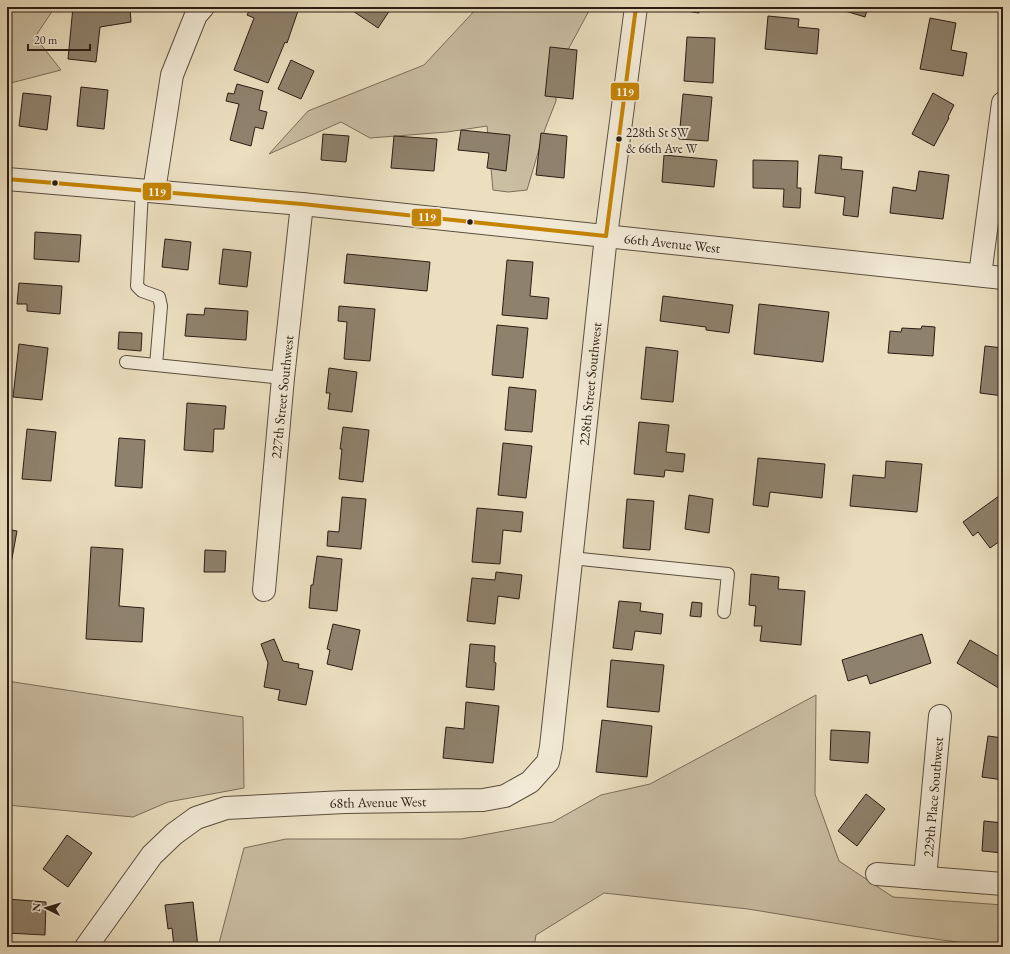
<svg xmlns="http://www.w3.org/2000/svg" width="1010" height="954" viewBox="0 0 1010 954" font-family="'EB Garamond',serif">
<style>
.green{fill:#cabea3;stroke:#7a6e5b}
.building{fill:#8f826d;stroke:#2b1d13}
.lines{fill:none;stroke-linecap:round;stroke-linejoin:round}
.service-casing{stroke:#5b4e3e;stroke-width:14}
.minor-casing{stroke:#5b4e3e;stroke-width:24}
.tertiary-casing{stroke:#5b4e3e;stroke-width:24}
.service{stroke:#f2ead6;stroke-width:12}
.minor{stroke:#f2ead6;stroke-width:22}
.tertiary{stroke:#f2ead6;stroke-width:22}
.bus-1-casing{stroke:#f2ead6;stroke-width:7}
.bus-1{stroke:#c48405;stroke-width:4}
.bus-dot{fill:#2b1d13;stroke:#f2ead6;stroke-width:1.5}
.labels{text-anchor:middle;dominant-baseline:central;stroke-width:4;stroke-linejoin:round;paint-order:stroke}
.bus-label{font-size:13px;fill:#2b1d13;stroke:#f2ead6;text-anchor:start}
.street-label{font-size:14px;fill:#2b1d13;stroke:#f2ead6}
.line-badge{stroke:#f2ead6;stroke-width:1.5}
.badge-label{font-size:11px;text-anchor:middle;font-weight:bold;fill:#fff}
</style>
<rect width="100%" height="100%" fill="#ebdfc0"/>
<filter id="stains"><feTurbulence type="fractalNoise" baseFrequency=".005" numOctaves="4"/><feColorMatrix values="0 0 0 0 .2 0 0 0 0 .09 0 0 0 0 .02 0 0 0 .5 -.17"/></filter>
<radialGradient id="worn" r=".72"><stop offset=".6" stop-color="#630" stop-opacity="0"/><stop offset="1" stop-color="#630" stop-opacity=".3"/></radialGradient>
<g class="green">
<path d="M7,7h48l-20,30 26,33 -54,14z"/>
<path d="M478,7h113l-35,65v29l-11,28 -18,61 -19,2 -15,-2 -6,-64 -40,6 -77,6 -29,-16 -72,32 39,-43 116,-46z"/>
<path d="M7,681l236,36 1,71 -76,14 -35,15 -126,-12z"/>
<path d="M816,695l-1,99 24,67 54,36 110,8v42h-9l-81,-11 -165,-27 -144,-16 -68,42 -2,12h-316l26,-99 42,-9h175l92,-17 48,-27 49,-11z"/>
</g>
<g class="building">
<path d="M73,7h57l1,15 -31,5 -4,35 -28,-3z"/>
<path d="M251,7h45l3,1 -12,35 -2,-1 -17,41 -34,-13 20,-52 -7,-3z"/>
<path d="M347,7h45l-14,21z"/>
<path d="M680,7h20l-1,6 -19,-3z"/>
<path d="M707,7h23v3z"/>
<path d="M832,7h36l-3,10z"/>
<path d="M768,16l31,3 -1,8 21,2 -2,25 -52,-5z"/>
<path d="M930,18l26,5 -5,27 16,3 -4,23 -43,-7z"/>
<path d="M687,37l28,1 -2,45 -29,-2z"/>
<path d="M550,47l27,3 -4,49 -28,-3z"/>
<path d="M291,60l23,11 -13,28 -23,-10z"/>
<path d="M237,84l26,7 -4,19 8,2 -4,17 -8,-2 -4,19 -21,-6 9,-36 -13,-3 2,-8 6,1z"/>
<path d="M81,87l27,3 -4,39 -27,-3z"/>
<path d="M23,93l28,3 -4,34 -28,-4z"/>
<path d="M933,93l21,12 -6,12 1,1 -15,28 -22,-12z"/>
<path d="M683,94l29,3 -4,44 -29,-2z"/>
<path d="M461,130l49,5 -4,36 -19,-3 2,-15 -31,-3z"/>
<path d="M541,133l26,3 -3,42 -28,-3z"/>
<path d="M323,134l26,2 -3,26 -25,-2z"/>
<path d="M394,136l43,3 -3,32 -43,-3z"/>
<path d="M664,155l53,5 -3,27 -52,-5z"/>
<path d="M819,155l23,2 -1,12 22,2 -5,46 -15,-2 2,-18 -30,-4z"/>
<path d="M753,160l45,1 -1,27h4l-1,20 -17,-1 1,-18 -31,-1z"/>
<path d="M919,171l30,4 -6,44 -53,-6 3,-26 23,4z"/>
<path d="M35,232l46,3 -2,27 -45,-3z"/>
<path d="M165,239l26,3 -3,28 -26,-3z"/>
<path d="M223,249l28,3 -4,35 -28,-3z"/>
<path d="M347,254l83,8 -3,29 -83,-8z"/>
<path d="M507,260l26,2 -3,34 19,2 -2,21 -45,-4z"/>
<path d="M19,283l43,3 -2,28 -33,-3v-7h-10z"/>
<path d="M663,296l70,9 -4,28 -23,-3v-3l-46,-6z"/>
<path d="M759,304l70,8 -6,50 -69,-8z"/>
<path d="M339,306l36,3 -5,52 -26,-2 3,-37 -9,-1z"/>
<path d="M205,308l43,3 -2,29 -61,-4 2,-22 17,1z"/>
<path d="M497,325l31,3 -5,50 -31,-3z"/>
<path d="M922,326l13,1 -2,29 -45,-3 2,-22 11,1 1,-4 19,1z"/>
<path d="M119,332l23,1 -1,18 -23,-2z"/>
<path d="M19,344l29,4 -6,52 -29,-3z"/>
<path d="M985,346l18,2v48l-23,-3z"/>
<path d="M646,347l32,4 -5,51 -32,-3z"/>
<path d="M329,368l28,4 -5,40 -24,-3 2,-16h-4z"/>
<path d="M509,387l27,3 -4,42 -27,-2z"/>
<path d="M187,403l39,3 -2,23h-10l-1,23 -29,-2z"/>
<path d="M639,422l30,3 -3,27 19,2 -2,18 -18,-2 -1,7 -30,-3z"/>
<path d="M343,427l26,3 -6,52 -24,-3 3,-30h-2z"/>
<path d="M27,429l29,3 -5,49 -29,-2z"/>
<path d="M119,438l26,2 -3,48 -27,-2z"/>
<path d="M503,443l29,3 -6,52 -28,-3z"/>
<path d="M1003,451v10l-4,-2z"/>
<path d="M758,458l67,6 -3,34 -52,-6 -2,15 -15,-2z"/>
<path d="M886,461l36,3 -5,48 -67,-6 3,-31 32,3z"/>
<path d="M1003,493v46l-13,9 -12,-16 -5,4 -10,-14z"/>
<path d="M689,495l24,4 -4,34 -24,-4z"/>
<path d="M342,497l24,2 -5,50 -34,-3 1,-15 11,1z"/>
<path d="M627,499l27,2 -4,49 -27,-2z"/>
<path d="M477,508l46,4 -2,20 -18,-2 -3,34 -28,-2z"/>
<path d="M7,529l10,2 -9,49h-1z"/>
<path d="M91,547l32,2 -4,57 25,2 -2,34 -56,-3z"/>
<path d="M205,550l21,1 -1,21h-21z"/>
<path d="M317,556l25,3 -5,52 -28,-3 2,-23h2z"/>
<path d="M496,572l26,3 -3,24 -21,-3 -3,28 -28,-3 5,-43 23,2z"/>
<path d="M751,574l28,3 -1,12 27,2 -4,54 -41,-4 2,-15h-8l2,-20 -7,-1z"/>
<path d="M619,601l22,2 -1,8 23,3 -2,20 -26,-3 -3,19 -19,-2z"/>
<path d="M692,602l10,1 -1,14 -11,-1z"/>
<path d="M333,624l27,6 -8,40 -25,-6 3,-14 -3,-1z"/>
<path d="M922,634l9,29 -61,21 -3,-9 -19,6 -6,-21z"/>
<path d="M274,639l9,22 16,3 -1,4 15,3 -7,34 -28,-5 2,-10 -16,-3 4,-24 -7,-19z"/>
<path d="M970,640l33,19 -1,31 -45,-27z"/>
<path d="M470,644l25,2 -1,16 2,1 -2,27 -28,-3z"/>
<path d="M611,660l53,5 -5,47 -52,-5z"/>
<path d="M466,702l33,4 -6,57 -50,-5 3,-31 18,2z"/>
<path d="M602,720l50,6 -5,51 -51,-5z"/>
<path d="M831,730l39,2 -2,31 -38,-3z"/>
<path d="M988,736l15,2v42l-21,-3z"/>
<path d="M866,794l19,15 -28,37 -19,-15z"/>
<path d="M984,821l19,2v30l-21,-2z"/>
<path d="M67,835l25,18 -24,34 -25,-18z"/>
<path d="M7,899l39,3 -1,33 -38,-2z"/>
<path d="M193,902l5,45h-24l-2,-19 -4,1 -3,-24z"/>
</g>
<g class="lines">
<g class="service-casing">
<g id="service">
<path d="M142,190l-5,96 5,5 17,6 2,9 -5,59"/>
<path d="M126,362l157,16"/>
<path d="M571,558l157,16 -4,38"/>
</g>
</g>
<g class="minor-casing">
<g id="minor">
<path d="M154,191l18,-116 24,-60 7,-8"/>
<path d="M980,275l23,-172"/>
<path d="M264,590l19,-212 19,-174"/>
<path d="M877,874l126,10"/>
<path d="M925,878l15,-162"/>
</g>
</g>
<g class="tertiary-casing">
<g id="tertiary">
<path d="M7,179l295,25 701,74"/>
<path d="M86,947l66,-92 22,-21 22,-16 30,-10 119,-6 138,-2 22,-4 25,-14 18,-20 3,-15 55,-511 30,-229"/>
</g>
</g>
<use href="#service" class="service"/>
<use href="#minor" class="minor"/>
<use href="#tertiary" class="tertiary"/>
<g class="bus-1-casing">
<g id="bus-1">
<path d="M7,179l295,25 304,32"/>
<path d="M606,236l30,-229"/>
</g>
</g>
<use href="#bus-1" class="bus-1"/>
</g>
<g class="bus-dot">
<circle cx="619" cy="139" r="3.5"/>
<circle cx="55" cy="183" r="3.5"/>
<circle cx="470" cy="222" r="3.5"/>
</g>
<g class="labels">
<g class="bus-label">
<text x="626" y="132">228th St SW<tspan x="626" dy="16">&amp; 66th Ave W</tspan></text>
</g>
<g class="street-label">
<text transform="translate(672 243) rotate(6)">66th Avenue West</text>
<text transform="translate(590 384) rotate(-84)">228th Street Southwest</text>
<text transform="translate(282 397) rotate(-84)">227th Street Southwest</text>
<text transform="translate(933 797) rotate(-85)">229th Place Southwest</text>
<text transform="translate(378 802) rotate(-1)">68th Avenue West</text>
</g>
</g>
<g class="line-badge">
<rect x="610" y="82" width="30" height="19" rx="4" fill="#c48405"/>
<rect x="142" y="182" width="30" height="19" rx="4" fill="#c48405"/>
<rect x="411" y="208" width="31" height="19" rx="4" fill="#c48405"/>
</g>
<g class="badge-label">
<text x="625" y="96">119</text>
<text x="157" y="196">119</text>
<text x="427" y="221">119</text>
</g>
<rect width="1010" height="954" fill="none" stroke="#ebdfc0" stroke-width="24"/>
<rect x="8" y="8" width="994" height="938" fill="none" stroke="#2b1d13" stroke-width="2"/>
<rect x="12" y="12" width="986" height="930" fill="none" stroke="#2b1d13"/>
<g transform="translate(46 908) rotate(275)" stroke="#f2ead6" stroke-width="3" paint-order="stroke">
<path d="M0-3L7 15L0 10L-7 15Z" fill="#2b1d13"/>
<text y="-6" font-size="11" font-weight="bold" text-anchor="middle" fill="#2b1d13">N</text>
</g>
<path d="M28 44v6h62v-6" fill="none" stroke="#2b1d13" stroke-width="2"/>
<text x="34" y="44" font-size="12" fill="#2b1d13" stroke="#f2ead6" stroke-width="3" paint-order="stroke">20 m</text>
<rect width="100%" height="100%" filter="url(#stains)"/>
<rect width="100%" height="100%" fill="url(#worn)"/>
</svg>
